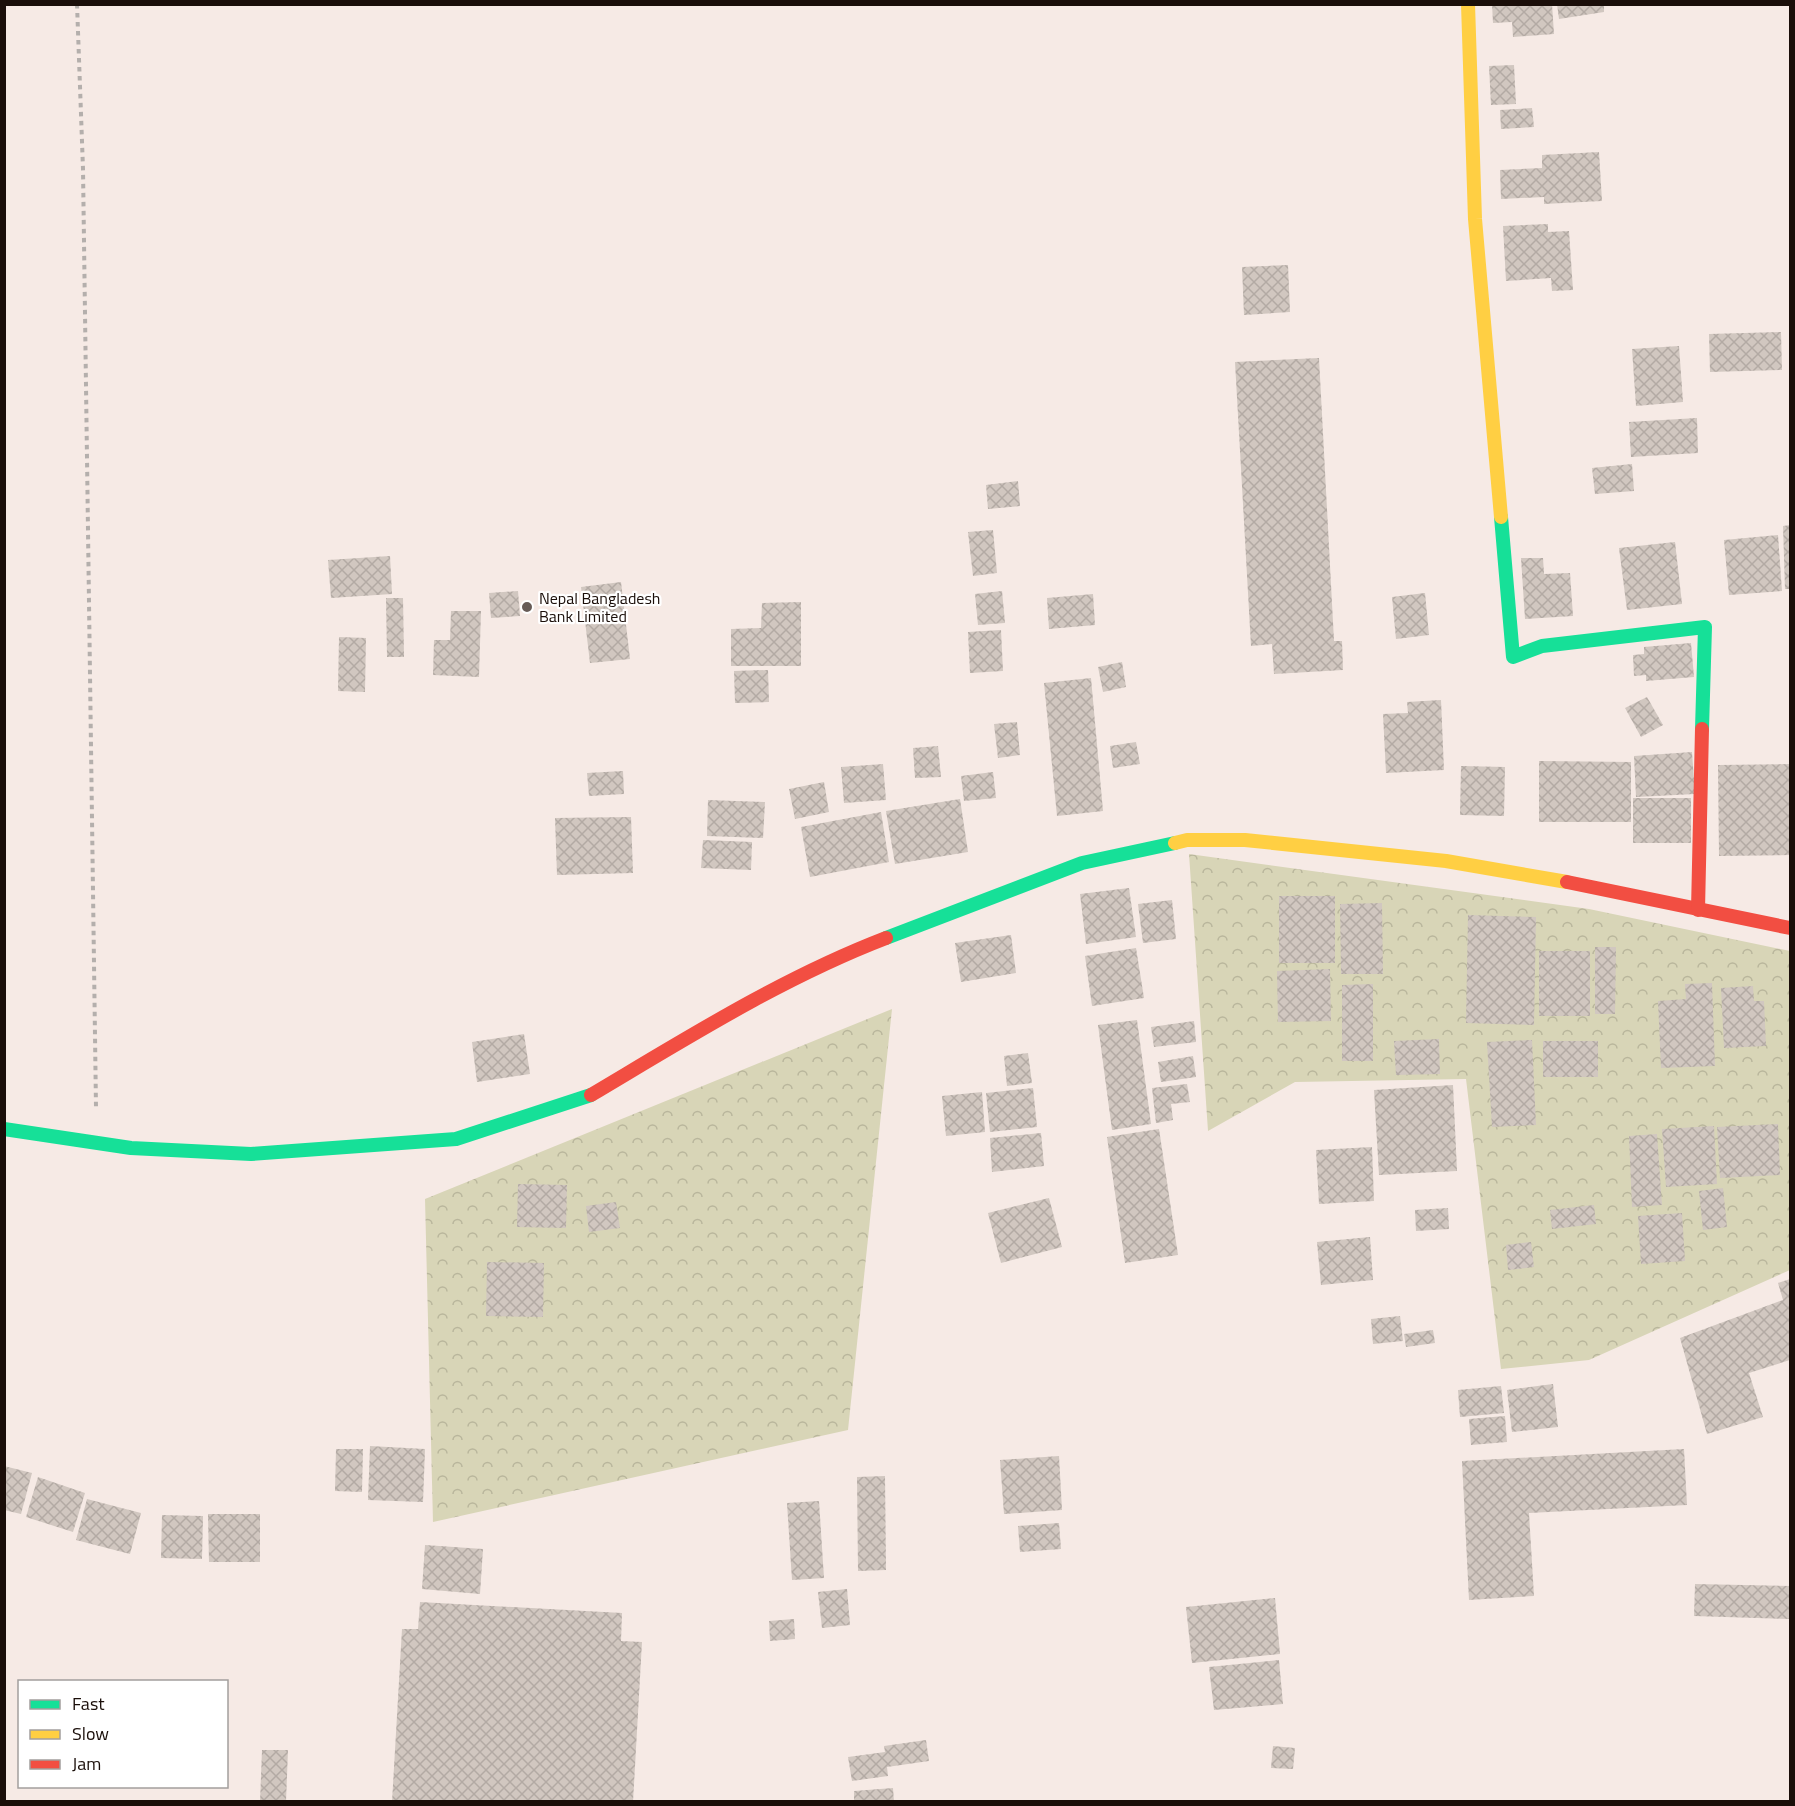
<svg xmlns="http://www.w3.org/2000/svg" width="1795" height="1806" viewBox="0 0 1795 1806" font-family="'Titillium Web',sans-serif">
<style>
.forest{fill:url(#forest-crowns)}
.building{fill:url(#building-cross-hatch)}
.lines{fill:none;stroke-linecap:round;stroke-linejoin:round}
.path{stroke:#b4afac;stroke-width:4;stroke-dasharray:4.5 4.5;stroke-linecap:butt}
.fast{stroke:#16e098;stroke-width:14}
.slow{stroke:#ffcf43;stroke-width:14}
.jam{stroke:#f24e42;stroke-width:14}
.poi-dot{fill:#675b56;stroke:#fff;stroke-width:2}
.labels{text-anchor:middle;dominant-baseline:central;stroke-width:4.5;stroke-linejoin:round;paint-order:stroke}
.poi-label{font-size:16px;fill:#1a0e09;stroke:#fff;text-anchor:start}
</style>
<defs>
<pattern id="forest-crowns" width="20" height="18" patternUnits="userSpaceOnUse" patternTransform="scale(1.5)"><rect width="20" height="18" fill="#d8d5b7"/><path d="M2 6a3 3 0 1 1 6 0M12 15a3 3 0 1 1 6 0" fill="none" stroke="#b9b69c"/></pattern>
<pattern id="building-cross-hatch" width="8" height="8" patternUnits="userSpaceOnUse" patternTransform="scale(1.5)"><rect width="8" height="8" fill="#d1c7c0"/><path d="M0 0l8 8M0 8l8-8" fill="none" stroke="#b3aaa4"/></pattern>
</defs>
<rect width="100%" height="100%" fill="#f6eae5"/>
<g class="forest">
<path d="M1189,854l400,55 201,42v319l-201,90 -88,9 -35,-290 -171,3 -87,49z"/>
<path d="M892,1009l-44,421 -415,92 -8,-323z"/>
</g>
<g class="building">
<path d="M1492,4h60l2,30 -41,3 -1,-15 -19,1z"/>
<path d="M1557,4h47v8l-45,7z"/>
<path d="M1514,65l2,39 -25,1 -2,-39z"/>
<path d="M1532,108l2,19 -33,2 -1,-19z"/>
<path d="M1599,152l3,49 -58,3v-7l-43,2 -1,-29 42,-2v-13z"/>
<path d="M1548,224v8l21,-1 4,59 -21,1 -1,-13 -45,3 -3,-55z"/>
<path d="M1288,265l2,47 -46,3 -2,-48z"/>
<path d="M1781,332l1,38 -72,2 -1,-38z"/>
<path d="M1679,346l4,56 -47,4 -4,-57z"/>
<path d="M1319,358l15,283h8l1,29 -69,4 -2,-30 -21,2 -16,-284z"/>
<path d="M1697,418l1,35 -67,4 -2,-35z"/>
<path d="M1632,464l2,27 -39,3 -3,-26z"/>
<path d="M1018,481l2,25 -32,3 -2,-24z"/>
<path d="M1790,525v64h-5l-2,-63z"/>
<path d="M993,530l4,43 -24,3 -5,-44z"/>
<path d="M1778,535l4,56 -53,4 -5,-55z"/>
<path d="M1675,542l7,62 -55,6 -8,-62z"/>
<path d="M390,556l2,38 -61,4 -3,-38z"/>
<path d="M1521,558h22l1,16 26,-1 3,43 -48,3z"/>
<path d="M621,582l9,77 -40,4 -9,-76z"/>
<path d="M518,591l2,25 -29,2 -2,-25z"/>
<path d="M1002,591l3,32 -27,2 -3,-31z"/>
<path d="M1425,593l4,42 -33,4 -4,-42z"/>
<path d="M1093,594l2,31 -46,4 -2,-31z"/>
<path d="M386,598h17l1,59h-17z"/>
<path d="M801,602v64h-70v-37l30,-1 1,-25z"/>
<path d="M451,611h30l-2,66 -46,-2 1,-35h16z"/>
<path d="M1001,630l2,41 -33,2 -2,-41z"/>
<path d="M339,637l27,1 -1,54 -27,-1z"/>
<path d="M1691,643l3,34 -48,4v-6l-12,1 -1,-21 11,-1v-7z"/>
<path d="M1122,662l4,25 -23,5 -5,-25z"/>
<path d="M768,670l1,32 -34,1 -1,-32z"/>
<path d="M1091,678l12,133 -46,5 -13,-133z"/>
<path d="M1647,697l16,28 -22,12 -16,-29z"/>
<path d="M1441,700l3,70 -58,3 -3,-59 25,-1 -1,-11z"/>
<path d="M1017,722l3,33 -22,3 -4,-34z"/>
<path d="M1136,742l4,22 -27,4 -3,-22z"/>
<path d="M938,746l3,31 -26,1 -2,-30z"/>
<path d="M1692,752l3,42 -59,3 -2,-41z"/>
<path d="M1539,761l92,1v60h-92z"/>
<path d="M883,764l3,36 -42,3 -3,-36z"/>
<path d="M1790,764v91l-71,1 -1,-91z"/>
<path d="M1461,766l44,1 -1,49 -44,-1z"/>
<path d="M623,771l1,23 -35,2 -2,-23z"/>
<path d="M993,772l3,26 -32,3 -3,-25z"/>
<path d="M824,782l5,30 -34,7 -6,-30z"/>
<rect x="1633" y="798" width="58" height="45"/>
<path d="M960,799l8,53 -73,12 -9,-53z"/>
<path d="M708,800l57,2 -2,36 -56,-2z"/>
<path d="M881,812l8,50 -79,15 -9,-50z"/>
<path d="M631,817l2,56 -76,2 -2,-57z"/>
<path d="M703,840l49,2 -1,28 -50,-2z"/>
<path d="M1129,888l7,49 -50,7 -6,-50z"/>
<rect x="1279" y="896" width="56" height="67"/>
<path d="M1172,900l4,39 -33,4 -5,-39z"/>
<path d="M1382,903l1,71h-42l-1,-70z"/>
<path d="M1468,915l68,2 -2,108 -68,-2z"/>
<path d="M1011,935l5,38 -55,9 -6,-39z"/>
<path d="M1595,947h21l-1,67h-20z"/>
<path d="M1136,948l8,50 -52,8 -7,-50z"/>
<rect x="1539" y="951" width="51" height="65"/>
<path d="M1330,969l1,52 -53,1 -1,-51z"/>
<path d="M1712,983l3,83 -54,2 -3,-67 28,-2 -1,-15z"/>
<path d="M1373,984v77h-31v-76z"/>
<path d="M1753,986l1,15h10l2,45 -42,2 -3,-60z"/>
<path d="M1137,1020l14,104 -39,6 -14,-105z"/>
<path d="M1194,1021l2,21 -42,5 -3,-20z"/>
<path d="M524,1034l6,40 -53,8 -5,-40z"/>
<path d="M1439,1039l1,35 -44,1 -2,-34z"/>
<path d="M1532,1040l4,85 -44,2 -5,-85z"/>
<rect x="1543" y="1041" width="55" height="36"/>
<path d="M1028,1053l4,30 -25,3 -3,-30z"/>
<path d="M1193,1056l3,21 -35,5 -3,-20z"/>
<path d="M1187,1084l3,18 -19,2 2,16 -17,3 -4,-35z"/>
<path d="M1453,1085l4,86 -78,4 -5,-85z"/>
<path d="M1033,1088l4,39 -47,5 -4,-39z"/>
<path d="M982,1092l3,40 -39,4 -4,-40z"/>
<path d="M1778,1124l2,51 -60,3 -3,-51z"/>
<path d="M1714,1126l3,58 -51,3 -4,-58z"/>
<path d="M1159,1129l19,126 -53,8 -18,-126z"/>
<path d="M1041,1133l3,33 -52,6 -2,-34z"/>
<path d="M1657,1134l5,71 -30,2 -3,-71z"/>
<path d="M1372,1147l2,54 -55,3 -3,-54z"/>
<path d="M518,1184l49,1 -1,43 -49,-1z"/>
<path d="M1723,1188l4,39 -24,3 -4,-39z"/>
<path d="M1049,1198l13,49 -61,16 -13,-50z"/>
<path d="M616,1202l4,26 -31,4 -3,-26z"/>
<path d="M1594,1205l2,19 -44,5 -2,-19z"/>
<path d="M1448,1208l1,21 -33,2 -1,-21z"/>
<path d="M1682,1213l3,48 -44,3 -3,-48z"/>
<path d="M1370,1237l3,43 -52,5 -4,-43z"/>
<path d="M1531,1242l3,25 -26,3 -2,-25z"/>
<path d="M487,1262l57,1 -1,54 -57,-1z"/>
<path d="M1790,1279v81l-41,13 14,44 -56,17 -27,-96 103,-38 -5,-17z"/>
<path d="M1400,1316l3,25 -30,3 -2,-25z"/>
<path d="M1433,1330l2,13 -29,4 -2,-13z"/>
<path d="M1553,1384l5,43 -46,5 -5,-42z"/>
<path d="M1501,1386l3,27 -44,4 -2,-27z"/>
<path d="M1505,1416l2,26 -36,3 -2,-26z"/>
<path d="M370,1446l55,3 -2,53 -55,-2z"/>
<path d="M336,1449h27l-1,43 -27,-1z"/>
<path d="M1684,1449l3,56 -158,8 5,83 -65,4 -7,-139z"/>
<path d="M1059,1456l3,54 -58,4 -4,-54z"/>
<path d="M4,1466l28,7 -11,41 -17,-4z"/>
<path d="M885,1476l1,94 -28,1 -1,-94z"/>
<path d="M38,1477l47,16 -12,39 -47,-15z"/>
<path d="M87,1499l54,14 -11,41 -54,-14z"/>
<path d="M819,1501l5,77 -32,2 -5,-77z"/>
<path d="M208,1514h52v48h-51z"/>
<path d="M162,1515l41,1 -1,43 -41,-1z"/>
<path d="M1059,1523l2,26 -41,3 -2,-26z"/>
<path d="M425,1545l58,4 -3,45 -58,-5z"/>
<path d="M1695,1584l95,2v33l-96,-3z"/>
<path d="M847,1589l3,36 -28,3 -4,-36z"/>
<path d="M1275,1598l5,56 -88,9 -6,-56z"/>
<path d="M420,1602l202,11 -1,28 21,1 -9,160h-241l10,-173h16z"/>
<path d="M794,1619l1,20 -25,2 -1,-20z"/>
<path d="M1279,1660l4,44 -69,6 -5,-43z"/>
<path d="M926,1740l3,21 -42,6 1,9 -36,5 -4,-24 37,-5 -1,-6z"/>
<path d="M1273,1746l22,2 -2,21 -22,-1z"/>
<path d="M262,1750h26l-2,52h-26z"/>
<path d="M893,1788l1,14h-40v-11z"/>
</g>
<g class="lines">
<path class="path" d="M77,4l6,165 13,939"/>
<g class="fast">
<path d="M1501,517l12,140 29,-11 163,-19 -3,102"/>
<path d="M886,938l196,-75 93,-20"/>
<path d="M4,1129l127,19 120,6 205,-15 135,-44"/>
</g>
<g class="slow">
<path d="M1468,4l7,215 26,298"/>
<path d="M1175,843l12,-3h58l201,21 121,21"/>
</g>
<g class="jam">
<path d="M1567,882l223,46"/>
<path d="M1698,910l4,-181"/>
<path d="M591,1095c96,-57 191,-117 295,-157"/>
</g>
</g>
<circle class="poi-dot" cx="527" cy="607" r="6"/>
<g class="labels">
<g class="poi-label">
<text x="539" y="598">Nepal Bangladesh<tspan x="539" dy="18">Bank Limited</tspan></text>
</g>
</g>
<rect width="1795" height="1806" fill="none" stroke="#1a0e09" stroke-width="12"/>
<rect x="18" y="1680" width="210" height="108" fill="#ffffff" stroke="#a39f9d" stroke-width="1.5"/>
<rect x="30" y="1700" width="30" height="9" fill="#16e098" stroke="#a39f9d" stroke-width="1.5"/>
<text x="72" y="1710" font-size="18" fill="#1a0e09">Fast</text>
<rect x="30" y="1730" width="30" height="9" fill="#ffcf43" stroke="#a39f9d" stroke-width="1.5"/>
<text x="72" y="1740" font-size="18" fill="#1a0e09">Slow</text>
<rect x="30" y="1760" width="30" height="9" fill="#f24e42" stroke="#a39f9d" stroke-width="1.5"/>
<text x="72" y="1770" font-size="18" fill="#1a0e09">Jam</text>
</svg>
